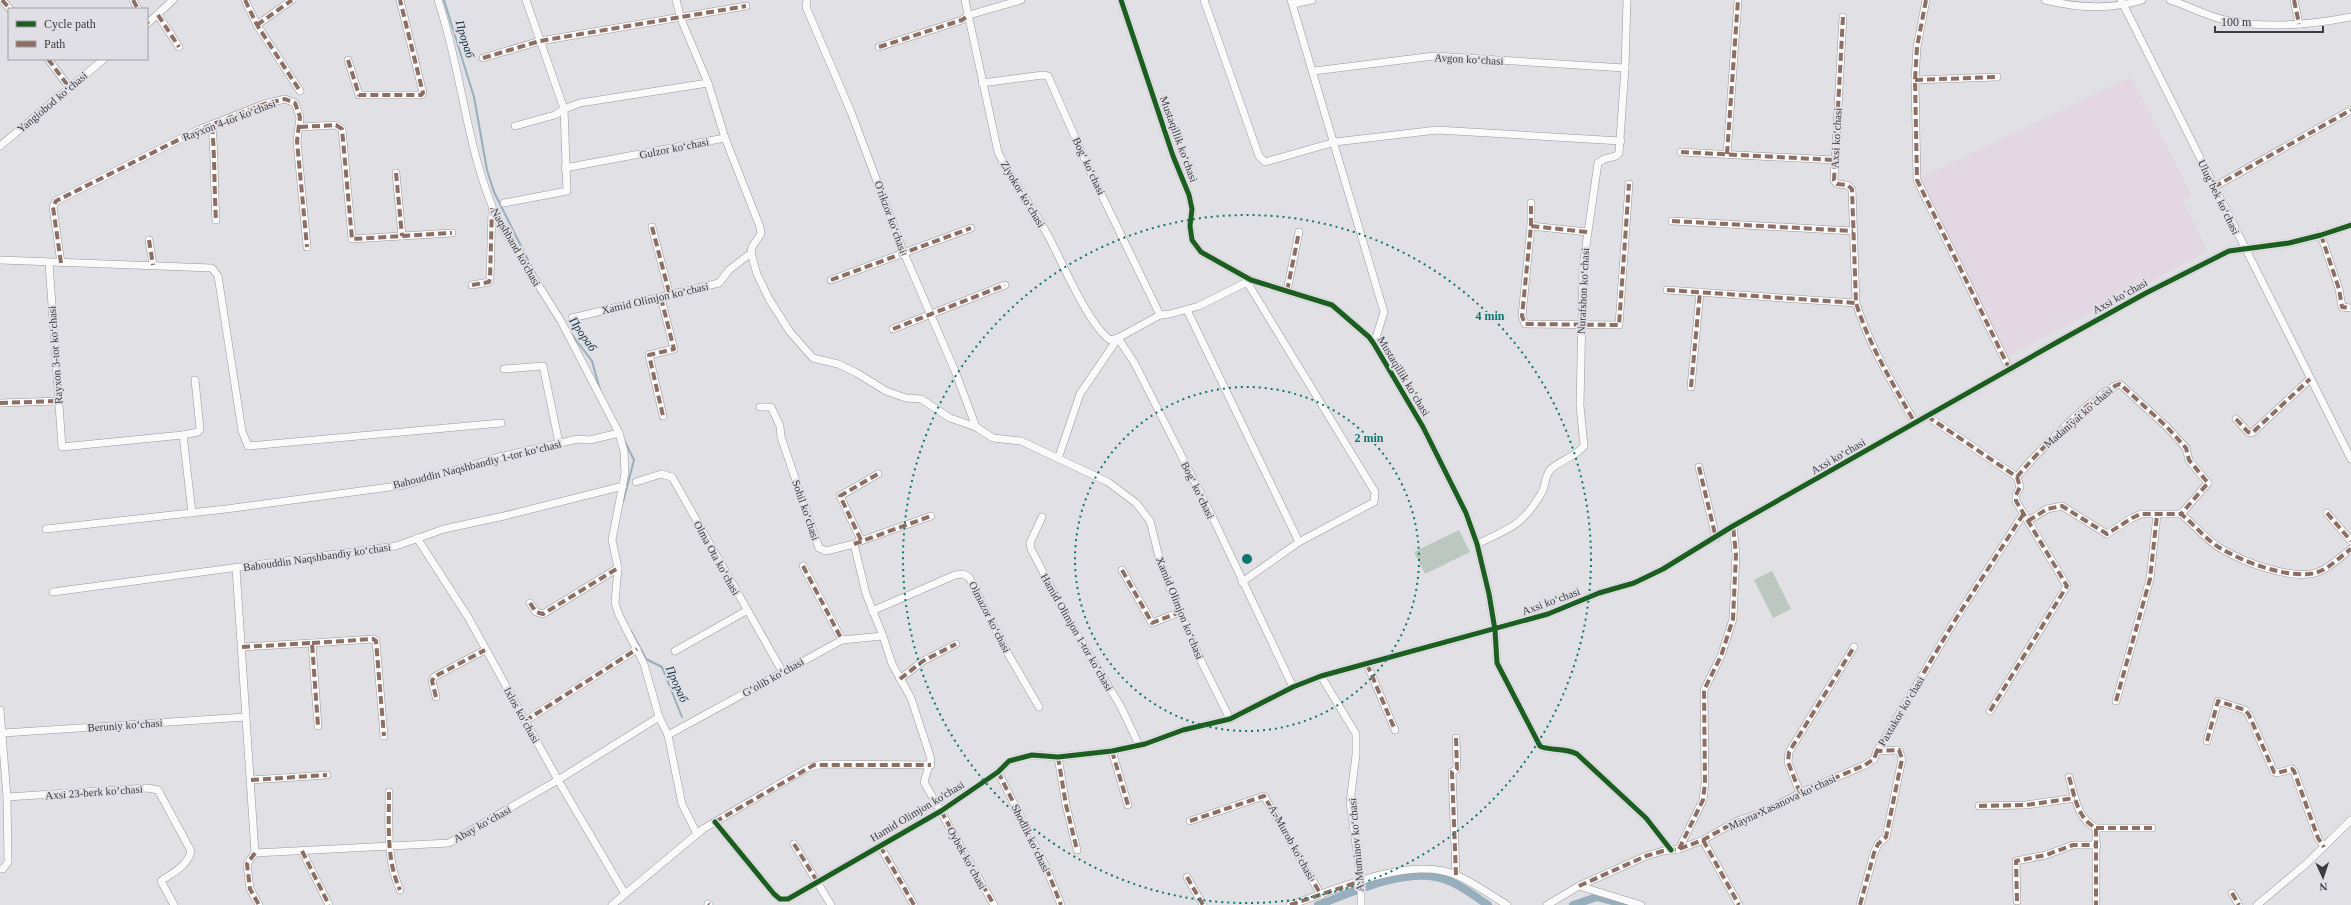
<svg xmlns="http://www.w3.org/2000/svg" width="2351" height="905" viewBox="0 0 2351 905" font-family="'Times New Roman',serif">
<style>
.medical{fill:#e2d7e2}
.green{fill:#bcc8bf}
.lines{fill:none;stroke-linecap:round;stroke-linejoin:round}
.stream{stroke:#97aebc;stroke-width:2}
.canal{stroke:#97aebc;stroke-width:8}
.minor-casing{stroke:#98989a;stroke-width:8}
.minor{stroke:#fafafb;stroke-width:7}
.quiet{stroke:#8d6e63;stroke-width:4;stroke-dasharray:8 4;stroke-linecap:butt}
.cycleway-casing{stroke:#e0dfe5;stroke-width:8}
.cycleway{stroke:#1b5e20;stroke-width:5}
.ring{fill:none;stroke:#0f766e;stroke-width:2;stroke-dasharray:2 4}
.labels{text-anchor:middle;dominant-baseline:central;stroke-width:4;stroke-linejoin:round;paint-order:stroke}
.street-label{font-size:11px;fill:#3d3c3f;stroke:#e0dfe5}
.water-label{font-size:12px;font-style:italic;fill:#0d2d3c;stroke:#e0dfe5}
.centre{fill:#0f766e;stroke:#e0dfe5;stroke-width:2}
.ring-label{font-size:12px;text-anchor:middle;font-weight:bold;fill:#0f766e;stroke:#e0dfe5;stroke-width:4;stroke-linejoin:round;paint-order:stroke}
</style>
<rect width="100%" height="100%" fill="#e1e0e4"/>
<path class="medical" d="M2131,77l60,118 -8,5 24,52 -201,105 -88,-178z"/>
<g class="green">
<path d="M1459,530l11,22 -45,22 -11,-22z"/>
<path d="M1772,571l19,38 -18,9 -19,-38z"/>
</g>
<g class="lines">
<g class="stream">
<path d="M444,0l30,97 13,73 7,22 42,84"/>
<path d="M570,332l22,29 8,29"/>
<path d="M623,502l11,-42 -9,-18"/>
<path d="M631,631l15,28 16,8 20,50"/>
</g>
<g class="canal">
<path d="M1318,905c33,-12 86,-37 122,-27 17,4 33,17 48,27"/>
<path d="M1573,905l24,-8 31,8"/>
</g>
<g class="minor-casing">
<g id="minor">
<path d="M2,0l8,9"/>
<path d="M133,0l5,9"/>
<path d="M245,0l12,25 43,66"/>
<path d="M438,0c25,73 28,154 62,224l61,97 58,112 5,18 1,22 -13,67 6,28 -3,35 4,12 25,49 15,53 9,18 14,69 15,30"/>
<path d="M807,0l-1,7 45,105 53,141 51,118 21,56"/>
<path d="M965,0l33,152c13,28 32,51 47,78 16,28 41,92 65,110l8,-2 42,-23 10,-1 29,-8 52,-26"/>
<path d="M1121,0l52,156 16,39 3,14 -2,17 2,14 9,12 50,28 81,25 37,32 5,7 49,83 43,86 11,31 12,50 6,36 2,33 43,83c7,5 25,1 37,8l69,64 25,32"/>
<path d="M1204,0l55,156 6,6 70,-20 102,-12 184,11"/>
<path d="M1291,0l93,312 -10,32"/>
<path d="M1926,0l-9,47 -2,33 2,100 93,190"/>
<path d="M2045,0c33,8 66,10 97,0"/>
<path d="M2121,0l230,459"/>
<path d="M2170,0c19,6 36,16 55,20 41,9 85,5 126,-3"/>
<path d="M2294,0l5,24"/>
<path d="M1293,4l19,-4"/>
<path d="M158,15l21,32"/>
<path d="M1843,17l-9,163 3,4 10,1 5,4 4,114c13,42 37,81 59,120"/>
<path d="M147,24l26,-24"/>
<path d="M257,25l35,-25"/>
<path d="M879,47l83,-27 7,-5 52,-15"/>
<path d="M483,58l57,-17 206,-35"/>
<path d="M48,59l21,28"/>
<path d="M348,60l11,35h62l2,-2 -23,-93"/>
<path d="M1314,71l120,-15 191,12"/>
<path d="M1915,80l82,-3"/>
<path d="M982,83l61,-8 5,1 41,93 71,146"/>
<path d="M212,126c3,32 2,63 4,94"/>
<path d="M515,126l40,-11 9,-6 16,-6 128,-20"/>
<path d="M300,127l36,-2 6,4 10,110 100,-6"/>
<path d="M725,138l35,89 1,7 -9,13 -1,6"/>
<path d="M0,146l104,-87"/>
<path d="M1681,152l154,8"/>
<path d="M1727,154l11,-154"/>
<path d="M565,168l160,-30 -17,-55 -27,-64 -5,-19"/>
<path d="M396,173l6,63"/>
<path d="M2214,187l137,-77"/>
<path d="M504,203l63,-12 -3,-82 -38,-109"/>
<path d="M1672,221l181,10"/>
<path d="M1531,226v-23"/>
<path d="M652,227l18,69"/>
<path d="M1587,232l-56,-6 -9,90 3,8 94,1 10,-141"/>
<path d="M2321,235l18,54 3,18 9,1"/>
<path d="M149,240l4,25"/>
<path d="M0,260l212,8 6,8 24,155 6,15 253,-23"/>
<path d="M49,263l13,184 121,-12 9,78"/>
<path d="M61,263l-8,-56 3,-6 142,-71 66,-26 21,-5 10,4 5,14 -3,24 10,106"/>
<path d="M831,280l140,-52"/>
<path d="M472,285l17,-3 1,-4 2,-67"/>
<path d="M1667,290l189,13"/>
<path d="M1287,291l12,-59"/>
<path d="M661,298l13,51 -25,6 14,61"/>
<path d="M1187,310l112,232"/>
<path d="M572,318l147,-35 10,-13 22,-17 6,21 12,25 21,33 23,26 25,6 19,9 29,18 20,7 15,1 29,19 26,9 17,11 28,3 87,41 28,21 14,18 9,36 11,32 33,76 27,54"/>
<path d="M893,329l112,-44"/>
<path d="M1118,338l17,26 76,150 82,173"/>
<path d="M504,369l39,-3 16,77"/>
<path d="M1691,387l9,-95"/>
<path d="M0,403l58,-2"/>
<path d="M760,407h11l9,19 1,11 38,111 7,3 28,-7 12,50 17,42 9,28 19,34 20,61 -7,23 70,123"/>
<path d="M1927,416l90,61 3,10 -4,8v6l51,85 -77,125"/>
<path d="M2236,419l12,13 4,1 58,-54"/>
<path d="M183,435l15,-3 2,-3 -5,-49"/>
<path d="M1058,459l22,-65 38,-56"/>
<path d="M1699,467l17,71"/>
<path d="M2017,477c17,-21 79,-86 103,-93l47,43 19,21 3,12 19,23 -27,31"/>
<path d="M636,482l25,-8 11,3 110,194"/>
<path d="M2327,513l24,28"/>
<path d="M1042,517l-12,26 1,6 34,65 56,93 18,38"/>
<path d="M2028,521l19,-12 15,-3 45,28 25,-16 9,-4h40c14,11 24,25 39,34 23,14 73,33 98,24 12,-4 23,-16 33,-23"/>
<path d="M46,529l180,-20 179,-24 94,-28 79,-18 12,1 29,-7"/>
<path d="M417,538l51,79 90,163 67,114"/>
<path d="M861,540l-21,-44 38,-22"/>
<path d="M858,542l73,-26"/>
<path d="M1477,544c32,-15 45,-18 64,-50 5,-7 3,-18 10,-25 10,-9 24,-12 33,-23l-4,-40 3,-140 15,-103 6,-4 12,-3 3,-3 6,-85 2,-68"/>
<path d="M803,566l39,74"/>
<path d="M236,568l19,285"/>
<path d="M1122,570l30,53 28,-11"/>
<path d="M1242,582l57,-40 75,-40 1,-10 -128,-210"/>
<path d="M53,592l343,-46 48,-17 60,-13 119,-30"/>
<path d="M530,603l6,9 7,2 75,-46"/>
<path d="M872,611l83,-36 8,-1 6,3 38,75 32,55"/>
<path d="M312,643l61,-4 3,2 8,95"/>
<path d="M242,647l70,-4 6,83"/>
<path d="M675,651l71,-40"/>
<path d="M1367,664l28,66"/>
<path d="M1321,676l35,58v21l-6,47 11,79v24"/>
<path d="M900,679l23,-18 33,-17"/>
<path d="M436,697l-4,-16 2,-4 51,-27"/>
<path d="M2116,701l34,-122 7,-64"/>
<path d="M0,710l7,87 1,65 -5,7h-3"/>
<path d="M525,721l112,-72"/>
<path d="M3,733l243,-16"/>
<path d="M668,735l174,-95 41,-4"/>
<path d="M1456,738l1,31 -5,3 4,103"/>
<path d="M2207,741l11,-40 27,9 4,5 25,57 3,1 15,-4 2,2 24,67 6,9"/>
<path d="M1112,751l16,54"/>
<path d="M1058,757l8,48 11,45"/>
<path d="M998,772l48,95 15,38"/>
<path d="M2069,777c6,20 8,41 27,51v77"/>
<path d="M251,780l76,-5"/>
<path d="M389,792c0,33 -3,67 11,98"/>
<path d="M1800,793l-12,-31 1,-10 65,-105"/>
<path d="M7,797l140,-9 11,2 33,61c-3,15 -19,22 -30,30l13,24"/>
<path d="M1979,806l47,-1 49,-7"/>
<path d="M1190,821l74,-25 57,99"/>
<path d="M715,822l59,72 6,5h8l153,-88 57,-39 11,-11 23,-6 26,2 54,-6 33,-7 38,-14 47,-11 63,-32 28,-11 227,-62 51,-21 35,-10 29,-14 70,-43 328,-186 85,-47 83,-42 60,-8 32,-8 30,-10"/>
<path d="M2096,828h56"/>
<path d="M1703,840l36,65"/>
<path d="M794,844l37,61"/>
<path d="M880,846l34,59"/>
<path d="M1679,849l24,-49 2,-17 -1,-93 17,-34 12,-37 3,-65 -3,-28"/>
<path d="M302,851l27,54"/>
<path d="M255,853l194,-10 109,-63 101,-63"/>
<path d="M255,853l-8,11 3,25 9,16"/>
<path d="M1187,877l16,28"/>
<path d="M1579,886l67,-30 17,-5 16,-2 24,-9 34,-19 27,-9 36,-19 65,-28 9,-6 3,-8"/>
<path d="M2232,893l7,12"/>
<path d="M2017,901l-1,-40 30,-6 27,-10h24"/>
<path d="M708,904l1,1"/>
<path d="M612,905l91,-76 104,-61 15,-4 109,1"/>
<path d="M1290,905c46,-15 120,-50 166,-30 18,8 35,20 51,30"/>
<path d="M1547,905l32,-19 62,19"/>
<path d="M1860,905l14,-52 4,-9 8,-7 16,-78 -3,-9 -22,1 80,-134 67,-104"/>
<path d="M2257,905l49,-41 45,-44"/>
</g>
</g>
<use href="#minor" class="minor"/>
<g class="quiet">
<path d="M2,0l8,9"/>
<path d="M133,0l5,9"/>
<path d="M245,0l12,25 43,66"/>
<path d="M1926,0l-9,47 -2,33 2,100 93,190"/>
<path d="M2294,0l5,24"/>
<path d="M158,15l21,32"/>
<path d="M1843,17l-9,163 3,4 10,1 5,4 4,114c13,42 37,81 59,120"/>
<path d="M147,22l1,2"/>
<path d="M257,25l35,-25"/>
<path d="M879,47l83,-27 7,-5"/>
<path d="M483,58l57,-17 206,-35"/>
<path d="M48,59l21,28"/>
<path d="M348,60l11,35h62l2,-2 -23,-93"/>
<path d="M1915,80l82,-3"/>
<path d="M212,126c3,32 2,63 4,94"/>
<path d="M300,127l36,-2 6,4 10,110 100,-6"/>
<path d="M1681,152l154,8"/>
<path d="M1727,154l11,-154"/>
<path d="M396,173l6,63"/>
<path d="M2214,187l137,-77"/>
<path d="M1672,221l181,10"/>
<path d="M1531,226v-23"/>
<path d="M652,227l18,69"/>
<path d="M1587,232l-56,-6 -9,90 3,8 94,1 10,-141"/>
<path d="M2321,235l18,54 3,18 9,1"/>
<path d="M149,240l4,25"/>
<path d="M61,263l-8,-56 3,-6 142,-71 66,-26 21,-5 10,4 5,14 -3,24 10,106"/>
<path d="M831,280l140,-52"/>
<path d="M472,285l17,-3 1,-4 2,-70"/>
<path d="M1667,290l189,13"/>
<path d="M1287,291l12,-59"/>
<path d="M661,298l13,51 -25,6 14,61"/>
<path d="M893,329l112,-44"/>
<path d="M1691,387l9,-95"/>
<path d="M0,403l58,-2"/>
<path d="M1927,416l90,61 3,10 -4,8v6l51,85 -77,125"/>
<path d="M2236,419l12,13 4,1 58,-54"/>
<path d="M1699,467l17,71"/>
<path d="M2017,477c17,-21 79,-86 103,-93l47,43 19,21 3,12 19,23 -27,31"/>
<path d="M2327,513l24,28"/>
<path d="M2028,521l19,-12 15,-3 45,28 25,-16 9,-4h40c14,11 24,25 39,34 23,14 73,33 98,24 12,-4 23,-16 33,-23"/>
<path d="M861,540l-21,-44 38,-22"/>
<path d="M854,544l77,-28"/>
<path d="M803,566l39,74"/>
<path d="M1122,570l30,53 28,-11"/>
<path d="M530,603l6,9 7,2 75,-46"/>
<path d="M312,643l61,-4 3,2 8,95"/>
<path d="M242,647l70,-4 6,83"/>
<path d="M1367,664l28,66"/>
<path d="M900,679l23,-18 33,-17"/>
<path d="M436,697l-4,-16 2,-4 51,-27"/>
<path d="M2116,701l34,-122 7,-64"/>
<path d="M525,721l112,-72"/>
<path d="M1456,738l1,31 -5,3 4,103"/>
<path d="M2207,741l11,-40 27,9 4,5 25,57 3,1 15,-4 2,2 24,67 6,9"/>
<path d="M1112,751l16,54"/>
<path d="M1058,757l8,48 11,45"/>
<path d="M998,772l48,95 15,38"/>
<path d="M2069,777c6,20 8,41 27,51v77"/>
<path d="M251,780l76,-5"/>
<path d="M389,792c0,33 -3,67 11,98"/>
<path d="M1800,793l-12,-31 1,-10 65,-105"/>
<path d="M1979,806l47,-1 49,-7"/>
<path d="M941,811l53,94"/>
<path d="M1190,821l74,-25 57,99"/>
<path d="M715,822l99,-57h117"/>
<path d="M2096,828h56"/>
<path d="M1703,840l36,65"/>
<path d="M794,844l23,37"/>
<path d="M880,846l34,59"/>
<path d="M1679,849l24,-49 2,-17 -1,-93 17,-34 12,-37 3,-65 -3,-28"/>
<path d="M302,851l27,54"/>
<path d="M255,853l-8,11 3,25 9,16"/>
<path d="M1187,877l16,28"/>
<path d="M1579,886l67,-30 17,-5 16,-2 24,-9 34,-19 27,-9 36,-19 65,-28 9,-6 3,-8"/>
<path d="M2232,893l7,12"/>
<path d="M2017,901l-1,-40 30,-6 27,-10h24"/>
<path d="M708,904l1,1"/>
<path d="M1290,905l71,-24"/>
<path d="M1860,905l14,-52 4,-9 8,-7 16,-78 -3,-9 -22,1 80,-134 67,-104"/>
</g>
<g class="cycleway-casing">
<g id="cycleway">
<path d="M1121,0l52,156 16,39 3,14 -2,17 2,14 9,12 50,28 81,25 37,32 5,7 49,83 43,86 11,31 12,50 6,36 2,33 43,83c7,5 25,1 37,8l69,64 25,32"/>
<path d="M715,822l59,72 6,5h8l153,-88 57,-39 11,-11 23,-6 26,2 54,-6 33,-7 38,-14 47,-11 63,-32 28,-11 227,-62 51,-21 35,-10 29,-14 70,-43 328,-186 85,-47 83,-42 60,-8 32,-8 30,-10"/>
</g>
</g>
<use href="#cycleway" class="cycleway"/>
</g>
<g class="ring">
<circle cx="1247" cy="559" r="172"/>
<circle cx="1247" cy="559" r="344"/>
</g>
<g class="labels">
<g class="street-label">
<text transform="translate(1469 59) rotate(3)">Avgon koʻchasi</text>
<text transform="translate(52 102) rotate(-40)">Yangiobod koʻchasi</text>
<text transform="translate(229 120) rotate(-21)">Rayxon 4-tor koʻchasi</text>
<text transform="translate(1836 138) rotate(-87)">Axsi koʻchasi</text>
<text transform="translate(1179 139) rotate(70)">Mustaqillik koʻchasi</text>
<text transform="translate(674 148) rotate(-11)">Gulzor koʻchasi</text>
<text transform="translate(1089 166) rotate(65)">Bogʻ koʻchasi</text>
<text transform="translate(1023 194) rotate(59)">Ziyokor koʻchasi</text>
<text transform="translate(2219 197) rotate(64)">Ulugʻbek koʻchasi</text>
<text transform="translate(891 217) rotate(70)">O'rikzor koʻchasi</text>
<text transform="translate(516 247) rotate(60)">Naqshband ko'chasi</text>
<text transform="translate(1583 291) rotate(-87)">Nurafshon koʻchasi</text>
<text transform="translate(2120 296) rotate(-29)">Axsi koʻchasi</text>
<text transform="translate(655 298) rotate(-13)">Xamid Olimjon koʻchasi</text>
<text transform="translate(55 355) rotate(-94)">Rayxon 3-tor koʻchasi</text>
<text transform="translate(1404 376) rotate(59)">Mustaqillik koʻchasi</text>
<text transform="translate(2078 417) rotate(-41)">Madaniyat koʻchasi</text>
<text transform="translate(1838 456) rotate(-30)">Axsi koʻchasi</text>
<text transform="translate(477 464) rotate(-14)">Bahouddin Naqshbandiy 1-tor koʻchasi</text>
<text transform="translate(1198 490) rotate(64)">Bogʻ koʻchasi</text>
<text transform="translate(806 510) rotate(71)">Sohil koʻchasi</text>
<text transform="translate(317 557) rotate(-8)">Bahouddin Naqshbandiy koʻchasi</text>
<text transform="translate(717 558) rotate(61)">Olma Ota koʻchasi</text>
<text transform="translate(1551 601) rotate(-20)">Axsi koʻchasi</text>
<text transform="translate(1180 608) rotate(68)">Xamid Olimjon koʻchasi</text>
<text transform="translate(990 617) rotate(63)">Olmazor koʻchasi</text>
<text transform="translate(1077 632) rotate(60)">Hamid Olimjon 1-tor koʼchasi</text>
<text transform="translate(773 677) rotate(-29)">Gʻolib koʻchasi</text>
<text transform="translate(1901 711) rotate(-59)">Paxtakor koʻchasi</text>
<text transform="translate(522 715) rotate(61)">Ixlos koʻchasi</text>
<text transform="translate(125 725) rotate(-4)">Beruniy koʻchasi</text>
<text transform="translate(94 792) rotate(-4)">Аxsi 23-berk koʼchasi</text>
<text transform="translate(1782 802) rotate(-25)">Mayna Xasanova koʻchasi</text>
<text transform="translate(917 811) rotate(-31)">Hamid Olimjon ko'chasi</text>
<text transform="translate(482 824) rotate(-29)">Abay koʻchasi</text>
<text transform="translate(1031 838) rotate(64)">Shodlik ko‘chasi</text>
<text transform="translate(1292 842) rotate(61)">A. Murob koʻchasi</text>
<text transform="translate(1356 845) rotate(-95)">A.Muminov koʻchasi</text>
<text transform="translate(967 858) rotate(61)">Oybek koʻchasi</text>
</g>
<g class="water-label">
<text transform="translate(465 39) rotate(73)">Прораб</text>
<text transform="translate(583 334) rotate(55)">Прораб</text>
<text transform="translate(677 684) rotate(66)">Прораб</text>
</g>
</g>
<circle cx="1247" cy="559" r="6" class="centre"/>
<g class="ring-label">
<text x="1490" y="320">4 min</text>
<text x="1369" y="442">2 min</text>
</g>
<rect x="8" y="8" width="140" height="52" fill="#e0dfe5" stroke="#9f9ea3"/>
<rect x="16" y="21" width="20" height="6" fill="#1b5e20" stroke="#9f9ea3"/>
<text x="44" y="28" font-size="12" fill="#3d3c3f">Cycle path</text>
<rect x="16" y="41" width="20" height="6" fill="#8d6e63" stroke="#9f9ea3"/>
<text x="44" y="48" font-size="12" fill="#3d3c3f">Path</text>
<g transform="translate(2323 877) rotate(177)" stroke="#e0dfe5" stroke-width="3" paint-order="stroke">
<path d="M0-3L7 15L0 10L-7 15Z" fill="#3d3c3f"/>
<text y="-6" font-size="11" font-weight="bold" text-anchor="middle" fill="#3d3c3f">N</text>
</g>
<path d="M2215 26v6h108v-6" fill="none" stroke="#3d3c3f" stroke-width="2"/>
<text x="2221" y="26" font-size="12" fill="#3d3c3f" stroke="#e0dfe5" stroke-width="3" paint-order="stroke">100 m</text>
</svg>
